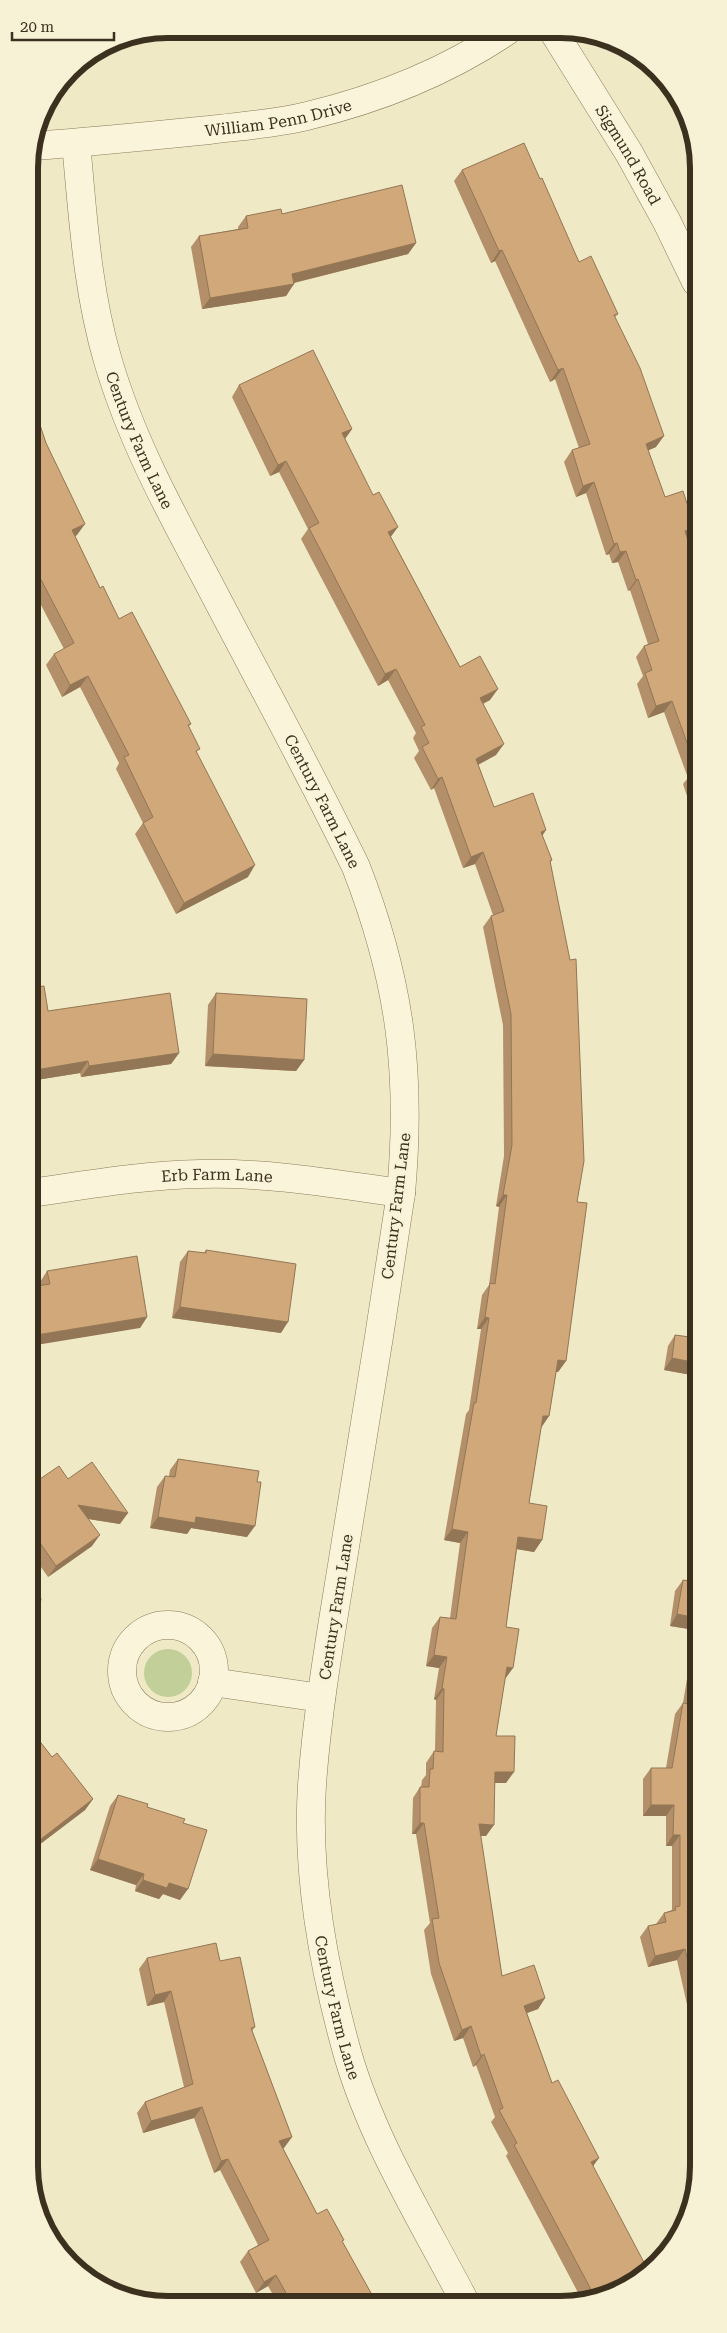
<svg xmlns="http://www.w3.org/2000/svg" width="727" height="2333" viewBox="0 0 727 2333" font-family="'Roboto Serif',serif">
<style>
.green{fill:#c2cf99}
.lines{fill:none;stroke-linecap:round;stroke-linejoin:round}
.street-casing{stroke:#8d7b5b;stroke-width:29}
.street{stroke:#faf5da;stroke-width:28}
.wall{fill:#b39069}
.shaded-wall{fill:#927655}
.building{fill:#d0a87a;stroke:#927655}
.labels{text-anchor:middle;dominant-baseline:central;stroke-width:4;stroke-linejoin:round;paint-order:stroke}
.street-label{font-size:16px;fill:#3c311f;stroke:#f7f2d6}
.rim{fill:none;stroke:#3c311f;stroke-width:6}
</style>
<rect width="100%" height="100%" fill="#f0e9c6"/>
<circle class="green" cx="168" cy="1673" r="24"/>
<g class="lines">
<g class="street-casing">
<g id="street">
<path id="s1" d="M553,31l76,122 38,69 29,60"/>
<path id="s2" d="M76,143c7,74 11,147 32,218 23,78 61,148 99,219 50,96 102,190 149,287 44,113 56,205 45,326 -17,114 -35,227 -54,341 -13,83 -29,167 -35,251 -6,90 11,181 35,267 25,88 76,169 118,250"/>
<path id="s3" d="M32,146c59,-4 118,-10 177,-16 32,-4 66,-6 98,-14 71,-17 139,-44 200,-85"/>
<path id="s4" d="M30,1193c57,-8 113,-18 170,-19 67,-2 135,10 201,19"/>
<circle cx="168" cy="1671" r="46"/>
<path d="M212,1682l109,16"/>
</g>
</g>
<use href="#street" class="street"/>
</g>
<g class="wall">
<path d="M462,170l78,9 39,83 39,52 -3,3 41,130 -8,3 17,47 29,28 -8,11 4,30 6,18v239l-13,-39 5,-6 -24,-66 -16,6 -11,-34 6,-8 -7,-19 8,-11 4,-2 -18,-54 -2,1 -10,-29 -6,1 -3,-9 -3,1 -20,-62 -10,4 -12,-35 8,-12 7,-2 -24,-69 -5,3 -55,-121 -4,2 -37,-82z"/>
<path d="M282,214l134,29 -8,11 -114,29 -8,13 -84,13 -11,-62 8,-11 39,-7v-2l8,-11z"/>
<path d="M239,385l113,44 -7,10 46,98 69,130 30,33 -7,4 13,51 -18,10 16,42 48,29 10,24 -2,3 27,339 -11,159 -8,11h-2l-7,44 -8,11 -12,76 13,37 -8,12 -17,-3 -11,78 -1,51 -9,58 10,47h-11l-9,53h-6l22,140 43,22 -7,11 -11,4 25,70 41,83 35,120 -42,16h-3l-77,-146 2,-3 -17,-31 4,-5 -19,-52 -3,2 -10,-29 -9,3 -23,-67 -7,-44 6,-7 -14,-89h-4l1,-36 7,-11h1l1,-7 4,-5v-12l8,-12h1l1,-51 -2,-1 5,-31 -13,-2 6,-38 8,-11 10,1 10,-75 -16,-3 22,-126 3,-4 12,-81h-4l5,-34 7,-10 10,-78 -3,-1 8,-50 -1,-131 -20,-98 8,-11 2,-1 -18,-51 -12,4 -29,-80 -3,2 -17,-32 5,-7 -6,-13 3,-5 -28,-53 -10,6 -77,-147 7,-10 -29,-57 -9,4 -38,-79z"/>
<path d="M29,392l48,143 -2,1 25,52 19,31 72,105 -2,2 8,27 51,124 -72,37 -41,-80 8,-11 -27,-54 3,-6 -39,-76 -18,10 -16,-32 8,-11 10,-5 -34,-65z"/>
<path d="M30,988l18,23 131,42 -8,11 -90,13 -1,-4 -50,8z"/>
<path d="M216,993l88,67 -8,11 -91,-5 3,-61z"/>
<path d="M206,1250l75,83 -109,-15 8,-56 8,-11 16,2z"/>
<path d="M47,1271l100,46 -7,11 -100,-43v-3z"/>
<path d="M675,1335l22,3v38l-33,-6 4,-24z"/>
<path d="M178,1459l79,23 -10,55 -56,-9 -4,6 -37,-6 7,-41 8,-11h4l1,-6z"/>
<path d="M31,1476l9,3h28l52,45 -32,-5 4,27 -44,31 -17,-24z"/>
<path d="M683,1580l14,2 1,437 -5,-11 -5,1 -11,-49 -29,7 -8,-30 8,-11 8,-2 8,-11 8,-3v-64h-6v-30h-23v-37l8,-11h15l9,-54 8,-11 12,-73 -25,-4 5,-35z"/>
<path d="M31,1730l21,27 41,42 -8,11 -54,41z"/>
<path d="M118,1795l65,28 -3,77 -17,-6 -4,5 -24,-8 1,-6 -46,-15 20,-64z"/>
<path d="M147,1958l73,3 35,66 -3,4 40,106 -9,11 34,66 25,28 34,60h-99l-9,-16 -12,7 -16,-31 8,-11 10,-6 -38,-75 -6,3 -20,-55 -51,15 -6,-20 8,-11 39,-15 -20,-85 -17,4 -8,-37z"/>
</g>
<g class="shaded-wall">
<path d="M168,29h26l-3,4 -60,3z"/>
<path d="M416,243l-8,11 -123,31 7,-11z"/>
<path d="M502,250l-7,11 -4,2 8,-12z"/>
<path d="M294,284l-8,12 -84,13 8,-11z"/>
<path d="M563,368l-8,11 -5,3 8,-12z"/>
<path d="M352,429l-8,11 -2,-7z"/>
<path d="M664,436l-8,11 -18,8 8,-11z"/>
<path d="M286,461l-7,11 -9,4 8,-11z"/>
<path d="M594,482l-8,11 -10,4 7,-11z"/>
<path d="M85,524l-8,11 -13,6 8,-11z"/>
<path d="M694,525l-7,11h-1l-1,-5 4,-4z"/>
<path d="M398,527l-8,11 -2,-6z"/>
<path d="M617,543l-8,11 -3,1 8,-11z"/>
<path d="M626,551l-8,11 -6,1 8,-11z"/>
<path d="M35,568l-5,9v-6z"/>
<path d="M638,579l-8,11 -2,1 8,-11z"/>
<path d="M396,669l-8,11 -10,6 7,-12z"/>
<path d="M88,676l-8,11 -18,10 8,-12z"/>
<path d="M498,689l-8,11 -18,9 8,-11z"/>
<path d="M672,701l-8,11 -16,6 8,-12z"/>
<path d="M504,744l-8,11 -28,15 8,-11z"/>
<path d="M442,777l-8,11 -3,2 7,-11z"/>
<path d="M546,830l-7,11 2,-9z"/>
<path d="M483,852l-8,12 -12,4 8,-11z"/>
<path d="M255,865l-7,12 -72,37 8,-11z"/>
<path d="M179,1053l-8,11 -90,13 8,-11z"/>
<path d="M213,1054l91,6 -8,11 -91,-5z"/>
<path d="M88,1061l-8,12 -50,8v-10z"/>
<path d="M503,1195h4l-8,12 -3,-1z"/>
<path d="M180,1307l108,15 -7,11 -109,-15z"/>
<path d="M147,1317l-7,11 -110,18v-10z"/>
<path d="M485,1317l4,1 -8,11h-4z"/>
<path d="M672,1358l25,5v13l-33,-6z"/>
<path d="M558,1360l8,1 -8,11 -8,-1z"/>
<path d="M543,1416h6l-8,12z"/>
<path d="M78,1505l50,8 -8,11 -50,-8z"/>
<path d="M158,1517h38l59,9 -8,11 -56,-9 -4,6 -37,-6z"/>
<path d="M452,1529l16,3 -8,11 -16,-3z"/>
<path d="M100,1535l-8,11 -44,31 8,-11z"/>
<path d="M518,1537l24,3 -8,12 -24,-4z"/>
<path d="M677,1614l20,4v8l-2,4 -25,-4z"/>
<path d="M434,1655l13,2 -8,11 -13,-2z"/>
<path d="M507,1667l6,1 -8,11z"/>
<path d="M442,1688l2,1 -8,11 -2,-1z"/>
<path d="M495,1772h19l-8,11h-19z"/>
<path d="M93,1799l-8,11 -54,41v-2l5,-6z"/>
<path d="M651,1805h23l-8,11h-23z"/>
<path d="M420,1823h4l-8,11h-4z"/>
<path d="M479,1824l15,1 -8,11h-15z"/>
<path d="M673,1835h7l-8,11h-6z"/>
<path d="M98,1859l46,15 -8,11 -46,-15z"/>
<path d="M143,1880l26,3 19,6 -8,11 -17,-6 -4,5 -24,-8z"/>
<path d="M685,1949l-8,11 -29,7 7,-11z"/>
<path d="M171,1991l-7,11 -17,4 8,-11z"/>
<path d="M696,1997h2v3l-5,8 -5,1z"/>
<path d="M545,1998l-7,11 -22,8 8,-11z"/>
<path d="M471,2026l-8,12 -9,3 8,-11z"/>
<path d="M484,2054l-8,11 -3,2 8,-11z"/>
<path d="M202,2107l-8,11 -51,15 8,-12z"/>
<path d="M292,2137l-8,11 -13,4 8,-11z"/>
<path d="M599,2158l-8,11v-7z"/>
<path d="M228,2159l-8,11 -6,3 7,-12z"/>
<path d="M276,2275l-8,11 -12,7 8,-11z"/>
<path d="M606,2291l-3,4 -9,4 1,-2z"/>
</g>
<g class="building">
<path d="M524,143l16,36 2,-1 37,84 12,-6 27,58 -4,1 26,53 24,68 -18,8 19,53 18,-6 11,34 -5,2 2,2 -6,2 9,29 -5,2 7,22v184l-24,-67 -16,5 -11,-33 7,-3 -8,-24 15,-5 -21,-62 -2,1 -10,-29 -6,1 -3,-9 -3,1 -20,-62 -11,4 -11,-36 18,-6 -27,-76 -5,2 -56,-120 -3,1 -37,-81z"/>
<path d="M402,185l14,58 -124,31 2,10 -84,14 -11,-62 49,-8 -2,-12 35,-7 1,5z"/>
<path d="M313,350l39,79 -10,4 31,62 6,-3 19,35 -10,5 72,135 20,-11 18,33 -18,9 24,46 -28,15 18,48 39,-14 13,37 -5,2 11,28 -2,1 20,99 6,-1 8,202 -7,41 10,1 -21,158 -8,-1 -9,56h-6l-14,87 18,3 -5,34 -24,-3 -12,90 13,2 -6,39 -6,-1 -11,69h19l-1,36h-19l-1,53 -15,-1 23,152 32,-11 11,33 -21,8 28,77 6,-3 41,78 -8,4 57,108 -20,16 -21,8 -1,-3 -11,6 -81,-152 3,-2 -18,-33 4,-2 -19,-54 -3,2 -10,-30 -9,4 -23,-67 -7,-44 7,-1 -15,-95h-4v-36h9l1,-18h3l1,-18 9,1 1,-63 -2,-1 5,-31 -13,-2 6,-38 16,2 12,-87 -16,-3 22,-126h2l13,-85 -4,-1 5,-34 5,1 12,-89h-4l9,-50 -1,-131 -20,-98 13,-5 -21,-59 -12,5 -29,-80 -4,2 -16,-32 7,-4 -8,-16 4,-2 -29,-56 -11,5 -76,-146 10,-5 -33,-62 -8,4 -39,-80z"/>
<path d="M29,392l17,51 39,81 -13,6 28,58 3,-2 16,33 13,-7 59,112 -3,1 12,24 -4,2 59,114 -71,38 -41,-80 10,-6 -29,-60 5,-2 -41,-79 -18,9 -16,-31 20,-11 -39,-75 -5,3z"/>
<path d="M696,772v16l-5,-15z"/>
<path d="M44,986l4,25 122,-18 9,60 -90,13 -1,-5 -58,10v-83z"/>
<path d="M216,993l91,6 -3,61 -91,-6z"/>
<path d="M206,1250l90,14 -8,58 -108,-15 8,-56 18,2z"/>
<path d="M137,1256l10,61 -117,19v-49l20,-3 -3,-13z"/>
<path d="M675,1335l22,3v25l-25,-5z"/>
<path d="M178,1459l81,12 -2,11h4l-6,44 -59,-9 -1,6 -37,-6 7,-41 10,1z"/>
<path d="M92,1462l36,51 -50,-8 22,30 -44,31 -25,-36v-54l5,-3 4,6 19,-13 9,13z"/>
<path d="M683,1580l14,2v36l-20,-4z"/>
<path d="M31,1597l10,1 -10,79z"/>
<path d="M697,1652l1,345h-2l-11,-48 -30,7 -7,-30 18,-4 -2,-9 12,-3 -1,-3 5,-1v-71h-7l1,-30h-23v-37h21l11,-65 6,1z"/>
<path d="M31,1730l21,27 5,-4 36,46 -57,44 -5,-7z"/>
<path d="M118,1795l30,9 -1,3 38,12 -2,4 24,7 -19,59 -19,-6 -2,5 -24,-8 1,-6 -46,-15z"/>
<path d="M216,1943l4,18 20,-4 15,70 -4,1 41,109 -13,4 38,73 10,-5 17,31 -2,1 34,61h-85l-15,-27 -12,7 -16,-31 21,-11 -41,-81 -7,2 -19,-54 -51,14 -6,-19 48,-18 -22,-93 -16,4 -8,-37z"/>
</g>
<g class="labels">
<g class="street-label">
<text stroke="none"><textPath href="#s3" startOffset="248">William Penn Drive</textPath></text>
<text stroke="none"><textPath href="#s1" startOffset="145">Sigmund Road</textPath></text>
<text stroke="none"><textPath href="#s2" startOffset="306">Century Farm Lane</textPath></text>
<text stroke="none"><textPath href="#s2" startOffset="711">Century Farm Lane</textPath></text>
<text stroke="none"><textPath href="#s4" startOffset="188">Erb Farm Lane</textPath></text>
<text transform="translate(396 1206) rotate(-83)">Century Farm Lane</text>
<text transform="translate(336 1607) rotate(-81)">Century Farm Lane</text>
<text stroke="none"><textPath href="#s2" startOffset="1941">Century Farm Lane</textPath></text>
</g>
</g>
<path d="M0 0H727V2333H0ZM168 38H560A130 130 0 0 1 690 168V2166A130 130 0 0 1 560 2296H168A130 130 0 0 1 38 2166V168A130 130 0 0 1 168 38Z" fill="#f7f2d6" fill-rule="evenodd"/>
<path class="rim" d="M168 38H560A130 130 0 0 1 690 168V2166A130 130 0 0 1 560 2296H168A130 130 0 0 1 38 2166V168A130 130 0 0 1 168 38Z"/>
<path d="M12 32v8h102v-8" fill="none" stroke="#3c311f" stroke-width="2.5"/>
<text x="20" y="32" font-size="15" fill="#3c311f" stroke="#f7f2d6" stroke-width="4" paint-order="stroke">20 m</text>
</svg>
